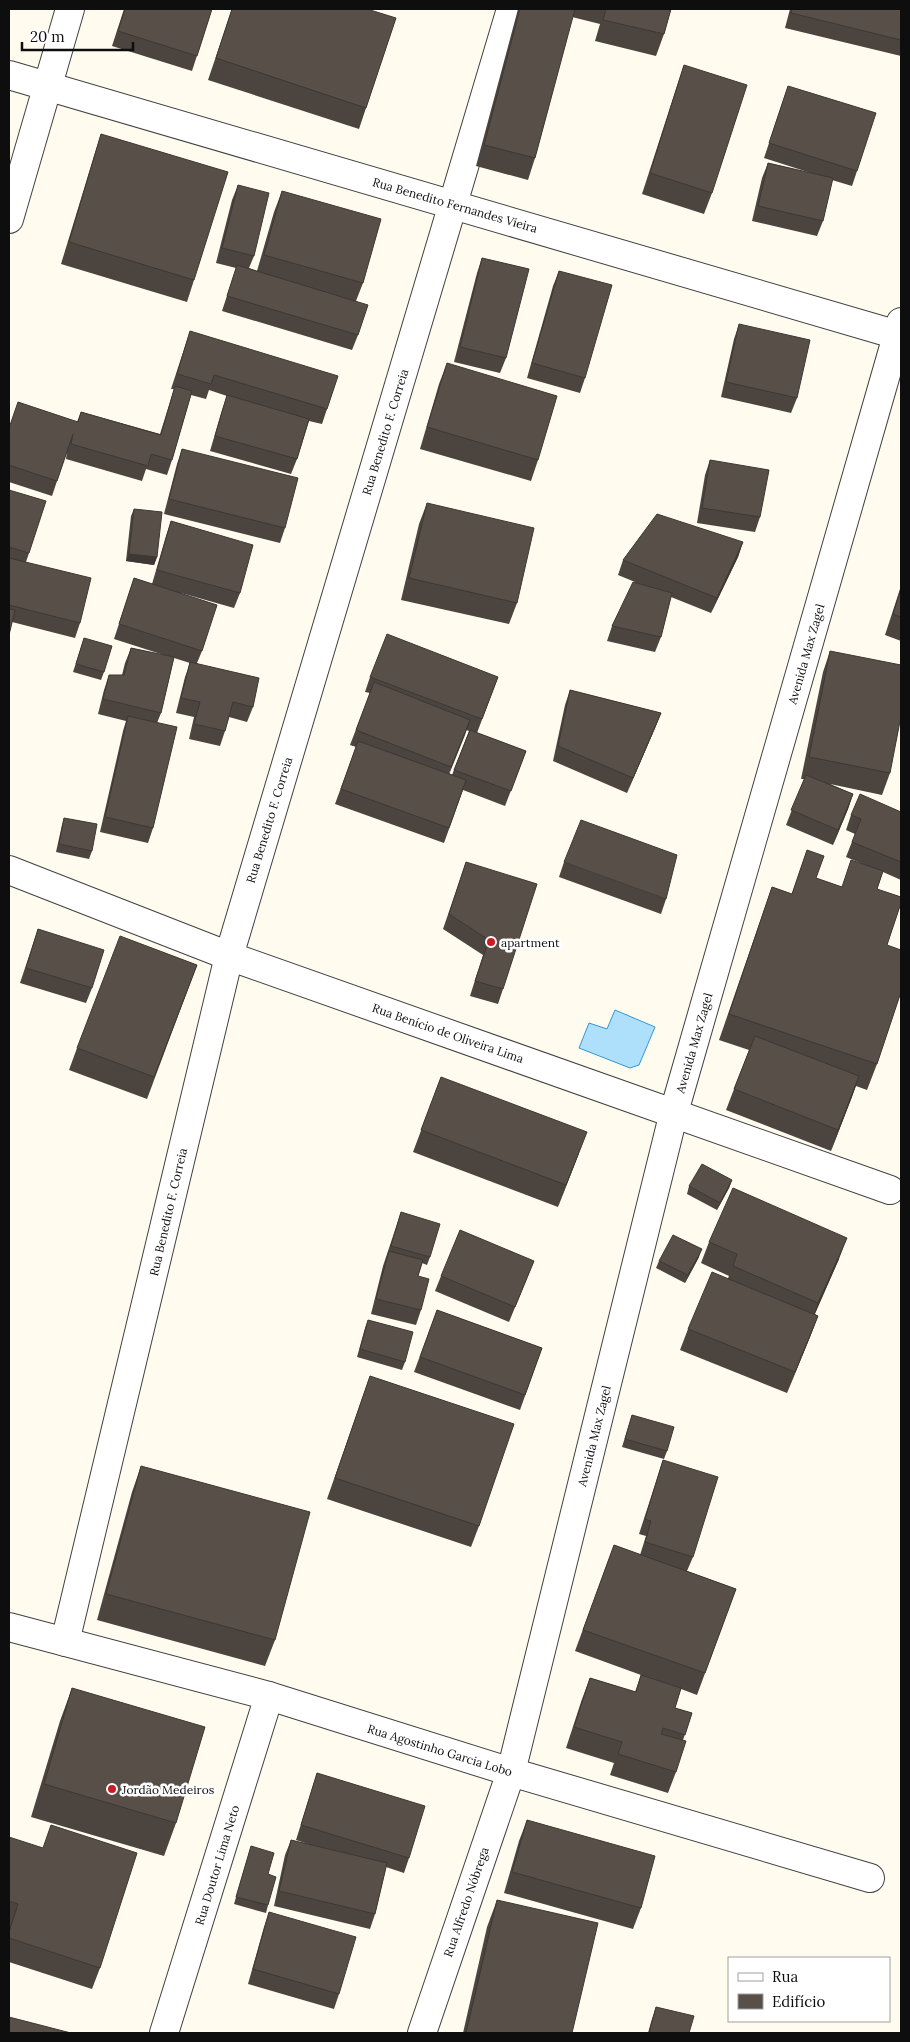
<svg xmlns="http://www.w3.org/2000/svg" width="910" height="2042" viewBox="0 0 910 2042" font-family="Lora,serif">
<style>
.water{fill:#afe0fb;stroke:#3097d8}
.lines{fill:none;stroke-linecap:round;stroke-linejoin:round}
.street-casing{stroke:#414141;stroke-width:30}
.street{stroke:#fff;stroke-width:28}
.wall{fill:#4c443f;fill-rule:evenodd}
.shaded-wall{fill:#3e3733}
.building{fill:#584f49;stroke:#3e3733}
.poi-dot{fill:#ca1a25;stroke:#fff;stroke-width:2}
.labels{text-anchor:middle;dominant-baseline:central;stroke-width:5;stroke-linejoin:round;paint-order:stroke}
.street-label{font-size:12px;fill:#0e0e0e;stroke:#fff}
.poi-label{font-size:12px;fill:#0e0e0e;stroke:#fff;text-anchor:start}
</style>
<rect width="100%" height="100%" fill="#fffcef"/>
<path class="water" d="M615,1010l40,17 -16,38 -9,3 -51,-20 10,-25 18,6z"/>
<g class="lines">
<g class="street-casing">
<g id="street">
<path d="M9,75l892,261"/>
<path d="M9,219l61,-210"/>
<path d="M9,870l220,86 661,234"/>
<path d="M9,1627l260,69 242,76 359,106"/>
<path d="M65,1642l164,-686 282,-947"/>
<path d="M164,2033l105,-337"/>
<path d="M422,2033l89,-261 163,-660 227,-790"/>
</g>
</g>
<use href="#street" class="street"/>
</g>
<g class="wall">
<path d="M124,9h88l-20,62 -80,-25z"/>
<path d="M232,9h135l-1,99 -7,21 -151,-49z"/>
<path d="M518,9h153l-7,25 -8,22 -61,-15 5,-17 -28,-7 -37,141 -7,22 -52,-14z"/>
<path d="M790,9h111v47l-116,-28z"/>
<path d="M684,65l28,128 -8,21 -62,-20 35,-108z"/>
<path d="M788,86l69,85 -5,15 -20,-6 -9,41 -6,15 -65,-15 10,-43 6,-15 46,11 -50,-16z"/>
<path d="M101,134l93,146 -7,22 -126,-38 33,-108z"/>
<path d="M238,185l16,71 -5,12 8,3 17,-59 8,-21 81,92 -7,18 2,34 -6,15 -130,-39 14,-43 -20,-5 16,-63z"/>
<path d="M482,258l24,100 -6,15 -46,-11 23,-89z"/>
<path d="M559,271l26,107 -5,15 -53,-15 26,-92z"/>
<path d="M739,324l58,74 -6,15 -70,-16 13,-58z"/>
<path d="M190,331l137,78 -5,15 -13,-3 -12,38 -6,15 -81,-23 12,-41 5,-14 -18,-6 -3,9 -15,-4 -19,65 -5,15 -21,-6 -4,12 -76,-22 1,-8 -15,45 -43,-14v-55l68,-5 4,-10 79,22 14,-45h-3z"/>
<path d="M447,363l91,97 -7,21 -111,-32 19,-65z"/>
<path d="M182,449l103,79 -5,15 -116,-29 13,-50z"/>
<path d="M710,460l50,57 -5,15 -58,-9 8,-48z"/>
<path d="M9,490l20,63 -3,9 54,61 -5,15 -63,-16 -3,13z"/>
<path d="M427,503l90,100 -8,21 -108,-24 18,-76z"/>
<path d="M134,509l23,48 -3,8 -28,-4 5,-45z"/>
<path d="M171,521l69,72 -6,15 -53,-15 21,58 -5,12 56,44 -6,15 -18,-5 -4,14 -5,15 -31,-7 5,-22 -18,-4 9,-36 5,-14 -16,-5 -13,55 -4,10 -4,105 -5,15 -48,-11 23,-101 3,-10 -28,-7 6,-24 5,-15h13l3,-12 6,-15 36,8 -53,-17 20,-61 18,6 14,-48z"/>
<path d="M743,542l-5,15 -27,56 -40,-16 -10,40 -6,15 -48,-11 5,-15 23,-44 -17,-7 5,-15z"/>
<path d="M901,586v55l-16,-6z"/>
<path d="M84,638l20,34 -3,8 -28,-8z"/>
<path d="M830,651l60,122 -8,22 -52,-11 23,10 -5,15 -15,36 -47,-20 18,-46h-3l22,-107z"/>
<path d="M370,677h128l-21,56 49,18 -21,55 -42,-16 -19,53 -109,-39 21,-57 -6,-2 20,-52 -5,-1zM466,730l3,1 -17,44 -3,-2z"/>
<path d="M570,690l91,23 -6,15 -28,65 -74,-32 12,-56z"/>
<path d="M901,812v68l-18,-8 -6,17 10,56 -10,119 -10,26 -11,-4 -25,65 -105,-41 23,-60 -30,-10 53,-153 20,7 15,-44 9,28 25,9 24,-22 -19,-8 9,-23 -9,-4 5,-15z"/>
<path d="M64,818l28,33 -3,8 -33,-7 6,-27z"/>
<path d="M466,862l37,127 -5,15 -28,-8 13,-41 -40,-26z"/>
<path d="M564,862l102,37 -5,15 -102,-37z"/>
<path d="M38,929l54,59 -6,15 -66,-20z"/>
<path d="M197,965l-50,134 -78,-29 8,-22z"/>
<path d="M441,1077l138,76 -21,54 -145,-55z"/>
<path d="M732,1180l-3,8 -12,22 -30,-16 2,-8z"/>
<path d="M401,1212l29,45 -3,8 -5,-2 -4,13 3,34 -5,15 -45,-11 12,-48z"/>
<path d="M709,1242l130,17 -24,55 3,2 -8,21 -23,56 -107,-43 8,-21 40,-51 1,-2 -28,-13z"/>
<path d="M699,1257l-14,26 -29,-15 3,-7z"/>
<path d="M534,1261l-25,61 -74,-31 6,-15z"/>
<path d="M437,1310l105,38 -22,62 -106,-38z"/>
<path d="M368,1320l37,42 -3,8 -45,-13 8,-29z"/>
<path d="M370,1376l109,150 -8,21 -144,-48z"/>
<path d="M632,1415l35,36 -3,8 -42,-12z"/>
<path d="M663,1460l30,97 -6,14 49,18 -39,106 -16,-6 -6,19 17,5 -9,27 -7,32 -8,21 -58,-18 4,-12 -48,-15 16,-49 8,-21 45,14 6,-17 22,8 -88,-32 39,-106 26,10 6,-19 -7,-2z"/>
<path d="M141,1466l134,174 -10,26 -168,-46 35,-128z"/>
<path d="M72,1688l104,135 -12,33 -133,-39 29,-96z"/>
<path d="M317,1773l92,85 -5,15 -18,-6 -11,47 -5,15 -96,-23 11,-51 6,-15 20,5 -15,-5z"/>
<path d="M527,1820l114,88 -8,21 -129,-36 15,-52z"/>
<path d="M9,1837l91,131 -8,21 -83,-27v-32l1,-5h-1z"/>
<path d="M251,1846l17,28v31l-2,8 -32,-9z"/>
<path d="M497,1900l75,133h-109l24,-106z"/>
<path d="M269,1912l70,82 -5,15 -86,-25 16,-57z"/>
<path d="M656,2007l33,26h-41l3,-11z"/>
</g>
<g class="shaded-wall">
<path d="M743,542l-5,15 -27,56 6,-15z"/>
<path d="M129,554l28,3 -3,8 -28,-4z"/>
<path d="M661,713l-6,15 -28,65 6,-15z"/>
<path d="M470,720l-5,15 -19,47 5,-15z"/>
<path d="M853,794l-5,15 -15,36 5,-15z"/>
<path d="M859,1076l-7,21 -21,54 7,-21z"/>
<path d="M587,1132l-8,21 -21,54 8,-22z"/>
<path d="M732,1180l-3,8 -12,22 3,-7z"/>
<path d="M847,1238l-8,21 -29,65 8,-21z"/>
<path d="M702,1249l-3,8 -14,26 3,-8z"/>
<path d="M818,1316l-8,21 -23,56 8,-21z"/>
</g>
<g class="building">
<path d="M125,9h87l-15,47 -79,-25z"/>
<path d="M232,9h135l29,9 -30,90 -150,-50z"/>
<path d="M520,9h55l-40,149 -51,-13z"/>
<path d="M606,9h65l-7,25 -61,-14z"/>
<path d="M792,9h109v31l-110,-27z"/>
<path d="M684,65l63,20 -35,108 -62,-20z"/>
<path d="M788,86l88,27 -19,58 -88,-28z"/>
<path d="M101,134l127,38 -34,108 -125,-38z"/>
<path d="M768,163l65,15 -10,43 -65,-15z"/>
<path d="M238,185l31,8 -15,63 -32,-8z"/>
<path d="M282,191l99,28 -18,64 -99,-28z"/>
<path d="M482,258l47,11 -23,89 -46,-11z"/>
<path d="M237,265l131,40 -10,30 -131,-39z"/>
<path d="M559,271l53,14 -27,93 -53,-15z"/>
<path d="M739,324l71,16 -13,58 -71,-16z"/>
<path d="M190,331l148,45 -11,33 -113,-34 -3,9 -34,-10z"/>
<path d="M447,363l110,33 -19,64 -111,-33z"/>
<path d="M175,386l17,5 -20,69 -21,-6 -3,12 -77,-22 2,-10 -16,47 -48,-16v-37l9,-26 60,20 3,-10 80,23z"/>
<path d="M227,395l82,24 -12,40 -82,-23z"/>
<path d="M182,449l116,29 -13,50 -116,-29z"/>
<path d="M710,460l59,10 -9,47 -58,-9z"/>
<path d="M9,490l37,11 -17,52 -20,-6z"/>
<path d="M427,503l107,25 -17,75 -108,-25z"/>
<path d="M134,509l28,3 -5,45 -28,-3z"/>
<path d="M657,514l86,28 -26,56 -94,-38z"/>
<path d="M171,521l82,24 -13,48 -83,-23z"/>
<path d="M9,558l82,20 -11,45 -71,-18z"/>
<path d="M134,578l83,27 -15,46 -83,-27z"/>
<path d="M633,582l39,11 -11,44 -49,-11z"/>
<path d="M901,588v29l-8,-3z"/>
<path d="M9,609l6,1 -6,25z"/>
<path d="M387,634l111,43 -16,42 -112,-42z"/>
<path d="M84,638l28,8 -8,26 -28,-8z"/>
<path d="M131,648l43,9 -13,56 -58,-14 6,-24h15z"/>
<path d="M830,651l71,14v51l-11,57 -81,-16z"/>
<path d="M190,662l69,16 -6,29 -20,-5 -8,29 -31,-7 6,-22 -19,-4z"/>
<path d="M374,682l96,38 -19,47 -95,-37z"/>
<path d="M570,690l91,23 -28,65 -75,-32z"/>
<path d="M128,716l49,11 -24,101 -48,-11z"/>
<path d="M470,730l56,21 -15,40 -57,-21z"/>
<path d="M358,741l108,39 -17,48 -108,-39z"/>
<path d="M806,775l47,19 -15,36 -47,-20z"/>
<path d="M860,794l41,18v50l-49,-20 9,-23 -10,-4z"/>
<path d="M64,818l33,6 -5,27 -33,-7z"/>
<path d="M581,820l96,35 -11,44 -102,-37z"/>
<path d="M807,850l17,6 -8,22 26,9 9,-27 32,11 -6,18 24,8v6l-14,42 14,5v42l-24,72 -148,-50 43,-127 20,7z"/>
<path d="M466,862l71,22 -34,105 -28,-8 14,-41 -40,-26z"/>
<path d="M38,929l66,21 -12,38 -66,-20z"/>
<path d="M120,936l77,29 -43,112 -77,-29z"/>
<path d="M755,1036l104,40 -21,54 -104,-41z"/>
<path d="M441,1077l146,55 -21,53 -145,-55z"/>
<path d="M702,1164l30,16 -12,23 -31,-17z"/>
<path d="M733,1188l114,50 -29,65 -85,-37 4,-12 -28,-12z"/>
<path d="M401,1212l39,12 -10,33 -39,-11z"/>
<path d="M460,1230l74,31 -19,46 -74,-31z"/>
<path d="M673,1235l29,14 -14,26 -29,-14z"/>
<path d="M389,1251l34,9 -5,16 11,3 -8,31 -45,-11z"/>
<path d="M712,1272l106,44 -23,56 -107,-43z"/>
<path d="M437,1310l105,38 -17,47 -105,-38z"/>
<path d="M368,1320l45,12 -8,30 -45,-13z"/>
<path d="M370,1376l144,48 -35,102 -144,-48z"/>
<path d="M632,1415l42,12 -7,24 -42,-12z"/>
<path d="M663,1460l55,17 -25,80 -48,-15 6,-21 -6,-2z"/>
<path d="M141,1466l169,46 -35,128 -169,-46z"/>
<path d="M614,1545l122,44 -31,84 -122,-43z"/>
<path d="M641,1675l40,13 -6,20 17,5 -7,22 -22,-7 -2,6 25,7 -10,31 -58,-18 4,-12 -48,-15 16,-49 46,14z"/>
<path d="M72,1688l133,39 -29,96 -132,-39z"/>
<path d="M317,1773l108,33 -16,52 -108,-33z"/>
<path d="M527,1820l128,36 -14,52 -129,-36z"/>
<path d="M51,1825l86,28 -37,115 -91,-30v-6l9,-28 -9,-3v-64l34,11z"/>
<path d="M291,1840l96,23 -12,51 -96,-23z"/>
<path d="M251,1846l23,7 -6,21 8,3 -8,28 -32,-8z"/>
<path d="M497,1900l101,23 -26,110h-106z"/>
<path d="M269,1912l87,25 -17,57 -86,-25z"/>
<path d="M656,2007l38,9 -5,17h-40z"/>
<path d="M9,2017l62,16h-62z"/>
</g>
<g class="poi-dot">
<circle cx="491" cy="942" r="5"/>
<circle cx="112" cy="1789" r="5"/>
</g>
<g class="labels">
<g class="street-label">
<text transform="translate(455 205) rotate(16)">Rua Benedito Fernandes Vieira</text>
<text transform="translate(385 432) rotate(-73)">Rua Benedito F. Correia</text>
<text transform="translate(806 654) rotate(-74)">Avenida Max Zagel</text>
<text transform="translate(269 820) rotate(-73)">Rua Benedito F. Correia</text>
<text transform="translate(448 1033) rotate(19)">Rua Benício de Oliveira Lima</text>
<text transform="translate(694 1043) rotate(-74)">Avenida Max Zagel</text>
<text transform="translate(168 1212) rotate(-77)">Rua Benedito F. Correia</text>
<text transform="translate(594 1436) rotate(-76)">Avenida Max Zagel</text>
<text transform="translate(440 1750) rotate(17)">Rua Agostinho Garcia Lobo</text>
<text transform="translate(217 1865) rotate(-73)">Rua Doutor Lima Neto</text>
<text transform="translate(466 1902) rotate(-71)">Rua Alfredo Nóbrega</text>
</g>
<g class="poi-label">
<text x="501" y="942">apartment</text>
<text x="122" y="1789">Jordão Medeiros</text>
</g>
</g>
<rect width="910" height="2042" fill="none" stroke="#0e0e0e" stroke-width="20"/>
<rect x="728" y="1957" width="162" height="65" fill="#ffffff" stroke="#9f9f9f"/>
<rect x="738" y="1973" width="25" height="8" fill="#ffffff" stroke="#9f9f9f"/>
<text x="772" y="1982" font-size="15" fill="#0e0e0e">Rua</text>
<rect x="738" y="1994" width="25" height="15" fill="#584f49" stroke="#9f9f9f"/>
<text x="772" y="2007" font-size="15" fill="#0e0e0e">Edifício</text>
<path d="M22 42v8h111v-8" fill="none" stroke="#0e0e0e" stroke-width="2.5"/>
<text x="30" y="42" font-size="15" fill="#0e0e0e" stroke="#ffffff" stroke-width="4" paint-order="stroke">20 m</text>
</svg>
